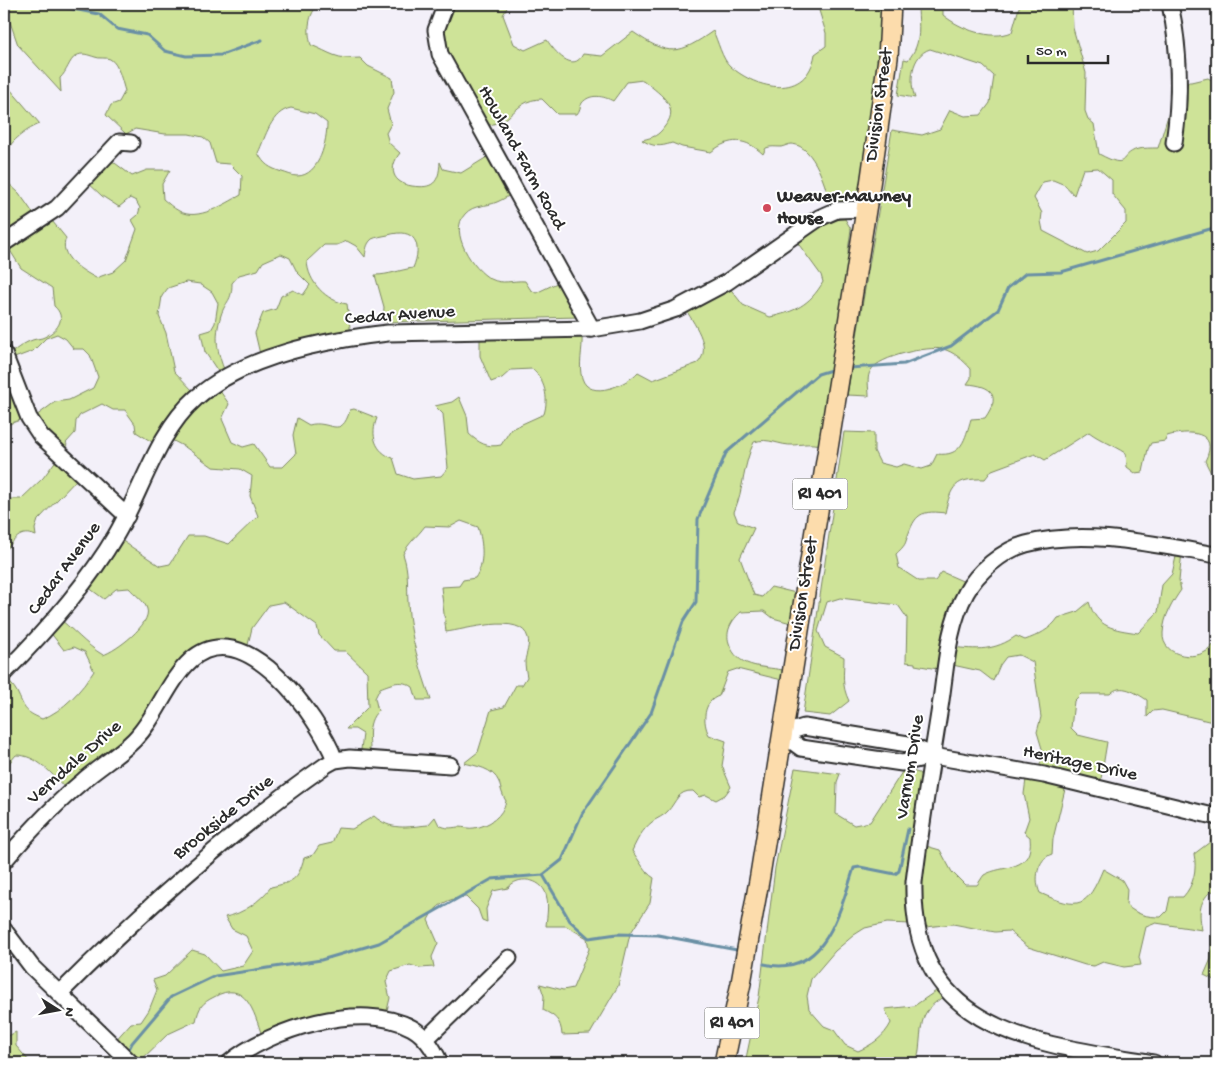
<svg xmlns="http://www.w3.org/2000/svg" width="1221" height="1067" viewBox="0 0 1221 1067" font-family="'Gochi Hand',sans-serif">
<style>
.green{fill:#cee398;stroke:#7c8762;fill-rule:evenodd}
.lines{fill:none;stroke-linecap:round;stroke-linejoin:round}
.stream{stroke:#6a90a5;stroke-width:3}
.minor-casing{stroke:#2b2b2b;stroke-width:19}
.major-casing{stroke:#2b2b2b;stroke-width:22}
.minor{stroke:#fff;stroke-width:15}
.major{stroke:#fcdcac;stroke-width:19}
.poi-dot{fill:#d1495b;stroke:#fff;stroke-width:2}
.labels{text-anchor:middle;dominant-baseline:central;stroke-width:4;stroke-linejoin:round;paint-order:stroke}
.shield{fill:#fff;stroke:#6b6b6b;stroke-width:1}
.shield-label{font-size:18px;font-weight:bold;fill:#2b2b2b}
.street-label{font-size:19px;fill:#2b2b2b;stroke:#fff}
.poi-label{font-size:19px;font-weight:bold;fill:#2b2b2b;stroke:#fff;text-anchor:start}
</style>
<rect width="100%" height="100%" fill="#f3f0f9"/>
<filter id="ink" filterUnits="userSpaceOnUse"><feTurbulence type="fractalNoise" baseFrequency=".02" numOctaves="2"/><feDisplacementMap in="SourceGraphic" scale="10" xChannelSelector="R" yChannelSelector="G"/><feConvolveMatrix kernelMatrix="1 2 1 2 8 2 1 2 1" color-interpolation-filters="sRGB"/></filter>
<g filter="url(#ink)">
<g class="green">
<path d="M8,4h311c-11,10 -12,27 -8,41 20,8 25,15 49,13l8,8 24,12 2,14 -7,17 4,15 -5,9 3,10 11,10c-12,15 -8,30 12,33 21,3 27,-3 28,-24l3,7 18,4 31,-19 22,39c-6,3 -12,7 -17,9 -11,5 -23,2 -32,12 -17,18 8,56 26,65 12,6 21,1 34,2l5,8 6,4 23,-11 20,35 -196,5 1,-15 -9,-32c14,0 24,-5 38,-7 10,-24 2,-41 -25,-33 -5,1 -12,2 -16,4 -6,5 -6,12 -7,18l-9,-11 -9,-5 -10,4h-13l-17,16c1,21 19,40 40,43l4,31 -91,19 -5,-21 8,-20 13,-4 5,-13 12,-6 10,5 7,-10 -13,-13 -7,-14 -9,-4 -18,8 -5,8 -19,5 -7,8c0,19 -6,17 -11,32 -7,23 -4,36 4,57l-6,1 -14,-21 -4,-19 10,-3 4,-7 3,-20 -6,-11 -12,-8 -14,-2 -18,6 -6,8 -3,20 7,17 8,38 20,21 19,-11 16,23 -7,15 10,23 11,5 11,-3 16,23h13l13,-13 -3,-19 4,-17 12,7c21,-6 32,16 41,-15l4,-1 23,9c-7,17 -2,34 16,40l5,16 15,5 28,-3 7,-8 -5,-54 -8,-8 17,-4 7,-5 8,19 2,18c10,9 18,14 32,11l10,-16 33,-15c5,-16 1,-34 -12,-45l-21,1 -9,8 -11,4 -11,-26v-17l102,-3c1,13 -4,30 0,42 7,24 46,6 56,-6l15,8 45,-17c15,-16 -5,-41 -14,-56l41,-25 18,23 27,12c24,-5 40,-12 53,-35l-2,-7 -24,-33 36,-22 12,-1 6,10 -3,22 1,17 -28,177c-10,-2 -17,-1 -27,0 -15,1 -25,-8 -40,-3 -11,23 -10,47 -20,70l4,10 16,6 -14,30 14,37 8,2 9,-10 25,6 -5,30 -18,-5 -9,-7 -23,1c-9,8 -16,19 -12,31 8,25 31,23 54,27l-1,10 -45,-11 -9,3 -9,24c-16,5 -17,26 -10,39l17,6 -4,25 9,21 -6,8 -9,5 -10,-5 -7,2 -6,-6c-15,-1 -17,11 -25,20 -4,5 -11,7 -16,11 -10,8 -15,18 -20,29 8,10 12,21 22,27l-4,25 -20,31 -12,52 -28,48 -28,1c-1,-15 -7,-19 -19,-25l1,-14 -4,-12 23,6 10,-2 16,-39 -2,-11 -21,-12h-20c1,-11 3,-21 0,-32 -5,-16 -29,-19 -38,-6l-15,3 -7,18 1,13 -5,-2 -4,-11 -12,-12c-17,1 -31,8 -38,23l10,23 -6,14 2,10 -14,1 -10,-3 -19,6 -5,11 4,16 -5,21 -123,17c-8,-25 -17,-57 -48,-39 -12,6 -15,10 -18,24l-28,13 -30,29 -25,-20 18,-20 10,-1 8,-12 8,-20 -4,-10 12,-4 27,-26 13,4 16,17 22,-5 10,-15 -7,-15 -14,-7 -7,-12c18,-3 35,-16 46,-30 22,-5 27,-7 33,-29l9,-3 6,-9 13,-3 6,-15 14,1 22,-13c17,15 32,11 54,9l7,-8 4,8c8,4 11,3 19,2 6,0 11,2 16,1 15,-2 29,-12 32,-27 -4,-6 -5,-12 -7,-19 -6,-14 -23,-16 -35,-19l14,-11 13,-42 13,-3 12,-22h6l5,-8c-1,-5 -2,-11 -2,-16 1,-7 5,-16 3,-23 -6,-26 -64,-8 -82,-6l-5,-45 18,-1 4,-6 12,-2c10,-14 8,-35 3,-51l-17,-6 -11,6 -25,-1c-8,11 -16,16 -22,28 6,17 4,31 5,49 2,34 12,65 23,97h-14l-4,-13c-12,-8 -20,-4 -33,1l-5,10 3,13c-13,12 -7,31 -8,47l-10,-1 3,-23 -8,-5h-9l22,-22 -1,-35 -22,-21h-11l-15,-16 -2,-9 -33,-24 -15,3 -17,23 -6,25 -16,-6 -55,26 -46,64 -64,51c-13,-14 -28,-33 -49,-33l-12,14v-93c4,5 10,10 13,16 8,16 6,19 25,27 21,-8 40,-29 52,-48l-9,-19 -11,-5 -10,3 -18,-23 10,-11c16,12 30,29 47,39 13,-4 49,-31 44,-46 -2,-8 -13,-15 -18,-21l-13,1 -12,10 -23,-17 34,-46 45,30 10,-2 18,-28h16l25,8 29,-28 -8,-20 2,-20 -12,-7 -27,-2 -28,-20 -21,-11 -7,9 -21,-13 -1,-8 -10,-14h-12l-11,-6 -22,11 -4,6 -1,12 -9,10 1,2 -7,10 20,21 -42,44 -3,9 1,7c-17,-7 -21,4 -32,16v-53h17l22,-21 17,-23 -28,-36 23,-17 14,-2 24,-12 5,-11 -8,-22 -6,-6h-10l-8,-10 -9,-5 -11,4 -13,13 -24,9 -2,-4c7,-5 15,-12 23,-15 4,-2 8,-2 12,-3 15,-6 26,-20 12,-32l-2,-18 -31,-20 -15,-24h-2v-70l3,8 12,11 19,27 10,-4 18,22c-8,18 15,32 30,40l17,-6 13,-12 11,-31 -5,-9 6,-5 2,-7 -4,-7 -6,-3 -11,9 -17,-11 -16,-15 21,-24 25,19 15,-6h23l-8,14 1,15c5,4 10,9 16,12 18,11 46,-7 62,-16l1,-19 -12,-12 -14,-1 -6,-20 -7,-6 -14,-3h-24l-30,-5 -9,5 -20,-19 5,-10 8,-3 6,-11c-3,-9 -6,-27 -15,-32 -4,-2 -11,0 -15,-2 -7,-2 -13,-5 -19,-1 -7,4 -9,16 -16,22l1,14 -43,-47 -8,-23zM291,108l24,6 12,9c0,17 -7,53 -30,53 -5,0 -11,-3 -15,-4 -12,-4 -18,-7 -24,-19 8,-17 13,-41 33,-45z"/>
<path d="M442,4h67l-6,11 11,29 11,6 22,-10c7,11 26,34 36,14l19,2 31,-24c36,25 46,23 80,-1 5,10 9,28 17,35 27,24 77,35 85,-12l11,-8v-13l-9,-29h66l-5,64 -21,134 -26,4c-5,-18 -16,-60 -39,-62 -3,0 -7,2 -11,3 -6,0 -10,-1 -15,1l-3,6c-17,-16 -33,-17 -52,-2l-29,-5 -10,-4c-12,4 -19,4 -30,-3 12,-3 16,-4 23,-14 17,-20 -8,-34 -22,-46l-16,2 -14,19c-9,-5 -23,-8 -31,2 -2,3 -2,8 -5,11h-20l-15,-15c-16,0 -23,8 -34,18 -6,5 -19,8 -26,11l-44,-80z"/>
<path d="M918,4h25v11c17,14 48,26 69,17l8,-28h52l1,24 13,45 -1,38 3,8 6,5 5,30c32,17 18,1 39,-5 6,-1 13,-1 20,-1l14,-45 1,-21h18l17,-4 9,5v402l-12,-24c16,-31 -18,-31 -38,-25l-2,5 -14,2 -3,6 -5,23 -8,1 -8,-6 -1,-14c-12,-8 -25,-12 -37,-21l-44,28 -10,-6 -43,16 -7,9c-30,-1 -34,7 -40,34 -28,-4 -31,5 -39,28 -1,5 -7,10 -10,13l3,14 20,13h16l7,-9 25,11 -15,64c25,3 43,4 64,-11l9,4c12,-4 26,-11 33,-22l19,-6 12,-10c8,26 24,27 49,31l20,-21 4,-27 10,-11 6,-26 4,3 -3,30 2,9c-9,13 -17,26 -18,43 -2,25 38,30 50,12h4v78l-55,-13 -9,1 -6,6v-17c-11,-7 -26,-18 -37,-6h-29l-7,7 -3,27 7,7 29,7 -7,43 -33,-4 -14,58 -1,15c-15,5 -18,26 -12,39 40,18 47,14 63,-24l19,11 5,9 -1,16c11,10 21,12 35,12l6,-6 3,-14h13c11,-12 14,-28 11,-43l16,-12 6,-25 1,75 -6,-1c-13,12 -12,23 -9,39l-46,-7 -10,4 -7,30 2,8 -17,2 -21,-5 -9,4 -9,-1 -57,-18 -19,-16 -14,1 -42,-8 -36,4 -6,-4 -24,-1 -22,5 -11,7 -19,16 -24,28 -4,17 2,13 15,17 10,4 11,15 13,6c14,-6 26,-14 33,-28l-6,-14 29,-3 25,-17 6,6c-6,5 -14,10 -18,16 -9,12 -5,37 -11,52h-171l14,-66 16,-129 20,-100 45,6 -3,8 -1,32 18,11 16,-3 34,-53 15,4 4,6 -4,65 21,6 12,22 13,13h12c2,-2 5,-8 7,-10 19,-11 50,-2 46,-38l-6,-5 5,-14 -5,-24 3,-22 11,1 5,-21 -6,-20 4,-15 -8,-55 -14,-7 -13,2 -6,8 -7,16 -13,-10 -32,-7 -5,6 -28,-5v-2l-9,-1 1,-44 -9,-13 -58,-7 -13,4 -9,29 7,16 19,10c0,17 -3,28 5,44l-19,15 -27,-3 41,-281 30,1v18l6,12 16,4 8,-3 18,5 9,-3 6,-12c25,3 28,-15 34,-35l14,-1c16,-23 8,-32 -18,-34l4,-6v-9c-8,-9 -17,-17 -28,-20 -16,-3 -63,7 -72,21 -5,7 -2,18 -2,26l-22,-1 45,-265 30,5 18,-6 10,-19 15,6 16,-1 9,-12 4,-27 -11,-10 -53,-17c-19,6 -21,33 -15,49l-17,-3 6,-36 4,1c15,-17 10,-35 10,-56zM1098,168l14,12v14l14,17v12l-28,28 -11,3 -44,-23 -2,-10 1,-8 -8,-15 9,-16 10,-2 12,5 9,10 9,-26z"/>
<path d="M4,82l36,42c-11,4 -31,17 -33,29 -2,6 -1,11 -3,17z"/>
<path d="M12,371l14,47 -20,7h-2v-50z"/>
<path d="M1212,936l5,2v51l-3,-9 -10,-5 7,-16z"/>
<path d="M16,1032v14l14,16 -26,1v-25z"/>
</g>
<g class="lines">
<g class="stream">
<path d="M47,4l52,10 18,15 30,6 18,16 21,5 35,-1 41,-15"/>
<path d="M4,7l9,-3"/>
<path d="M850,368l54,-4 47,-18 47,-36 10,-22 18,-15 35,-1 156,-45"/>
<path d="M543,875l27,46 19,17 28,-4 41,1 79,15"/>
<path d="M764,964c61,14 75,-51 90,-96l6,-1 35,7 4,-3 9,-42"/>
<path d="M127,1053l5,-10 39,-46 44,-21 106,-16 58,-17 113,-64 51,-4 19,-15 20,-46 69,-101 32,-91 13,-20 2,-83 28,-66 92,-79 13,-4"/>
</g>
<g class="minor-casing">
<g id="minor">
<path d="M446,4l-10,26 4,24 152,275"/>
<path d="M1170,4c10,46 11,92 4,139"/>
<path d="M4,243l53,-35 62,-66 12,1"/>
<path d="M4,354l25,64 12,18 86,80"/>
<path d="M4,673c42,-42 82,-87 112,-138 26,-44 41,-103 80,-137 49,-43 129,-58 192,-65l204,-4 48,-8 36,-12 51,-27 92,-64 18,-8 29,-1"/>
<path d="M782,734l22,-7 104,17 25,12 111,19 173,42"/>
<path d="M782,734l19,14 101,15 31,-7"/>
<path d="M4,861c25,-29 51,-57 80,-81 16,-14 35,-25 50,-40 23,-23 33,-58 57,-80 53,-48 128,57 144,100"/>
<path d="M4,930l28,37 99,96"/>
<path d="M60,993c83,-83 170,-161 266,-228l9,-5 15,-2 100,7"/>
<path d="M426,1039l83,-81"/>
<path d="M229,1063c40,-34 133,-63 183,-35 14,8 22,21 28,35"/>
<path d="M1154,1063c-115,-19 -244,-29 -240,-181 7,-58 17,-117 26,-175 6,-37 7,-80 26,-114 11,-21 37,-43 60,-49 60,-16 131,1 191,11"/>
</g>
</g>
<g class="major-casing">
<path id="major" d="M724,1063l17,-80 19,-108 110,-690 18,-127 3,-54"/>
</g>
<use href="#minor" class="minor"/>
<use href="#major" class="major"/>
</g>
</g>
<circle class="poi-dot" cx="767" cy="208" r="5"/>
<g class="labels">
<g class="shield">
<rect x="792.5" y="478.5" width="55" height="31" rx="4"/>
<rect x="704.5" y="1007.5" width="55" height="31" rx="4"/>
</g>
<g class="shield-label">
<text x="820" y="494">RI 401</text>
<text x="732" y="1023">RI 401</text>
</g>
<g class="street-label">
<text transform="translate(880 105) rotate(-82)">Division Street</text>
<text transform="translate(521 158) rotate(61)">Howland Farm Road</text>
<text transform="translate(400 316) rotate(-4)">Cedar Avenue</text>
<text transform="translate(65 569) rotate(-54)">Cedar Avenue</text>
<text transform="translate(804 594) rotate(-81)">Division Street</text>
<text transform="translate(75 763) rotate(-41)">Verndale Drive</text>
<text transform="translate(1080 764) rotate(12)">Heritage Drive</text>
<text transform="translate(911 767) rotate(-81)">Varnum Drive</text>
<text transform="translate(224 818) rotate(-39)">Brookside Drive</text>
</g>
<g class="poi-label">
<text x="777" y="197">Weaver-Mawney<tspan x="777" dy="22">House</tspan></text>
</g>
</g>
<rect width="1221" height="1067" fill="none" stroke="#fff" stroke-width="20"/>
<rect x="10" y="10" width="1201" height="1047" fill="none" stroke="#2b2b2b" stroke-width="2" filter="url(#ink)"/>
<g transform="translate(58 1010) rotate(101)" stroke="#ffffff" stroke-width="4" paint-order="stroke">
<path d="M0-4L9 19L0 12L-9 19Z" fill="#2b2b2b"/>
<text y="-8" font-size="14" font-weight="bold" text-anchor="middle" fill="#2b2b2b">N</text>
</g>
<path d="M1028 55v8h80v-8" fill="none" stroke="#2b2b2b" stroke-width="2.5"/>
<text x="1036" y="55" font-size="15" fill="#2b2b2b" stroke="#ffffff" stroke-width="4" paint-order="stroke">50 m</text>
</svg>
